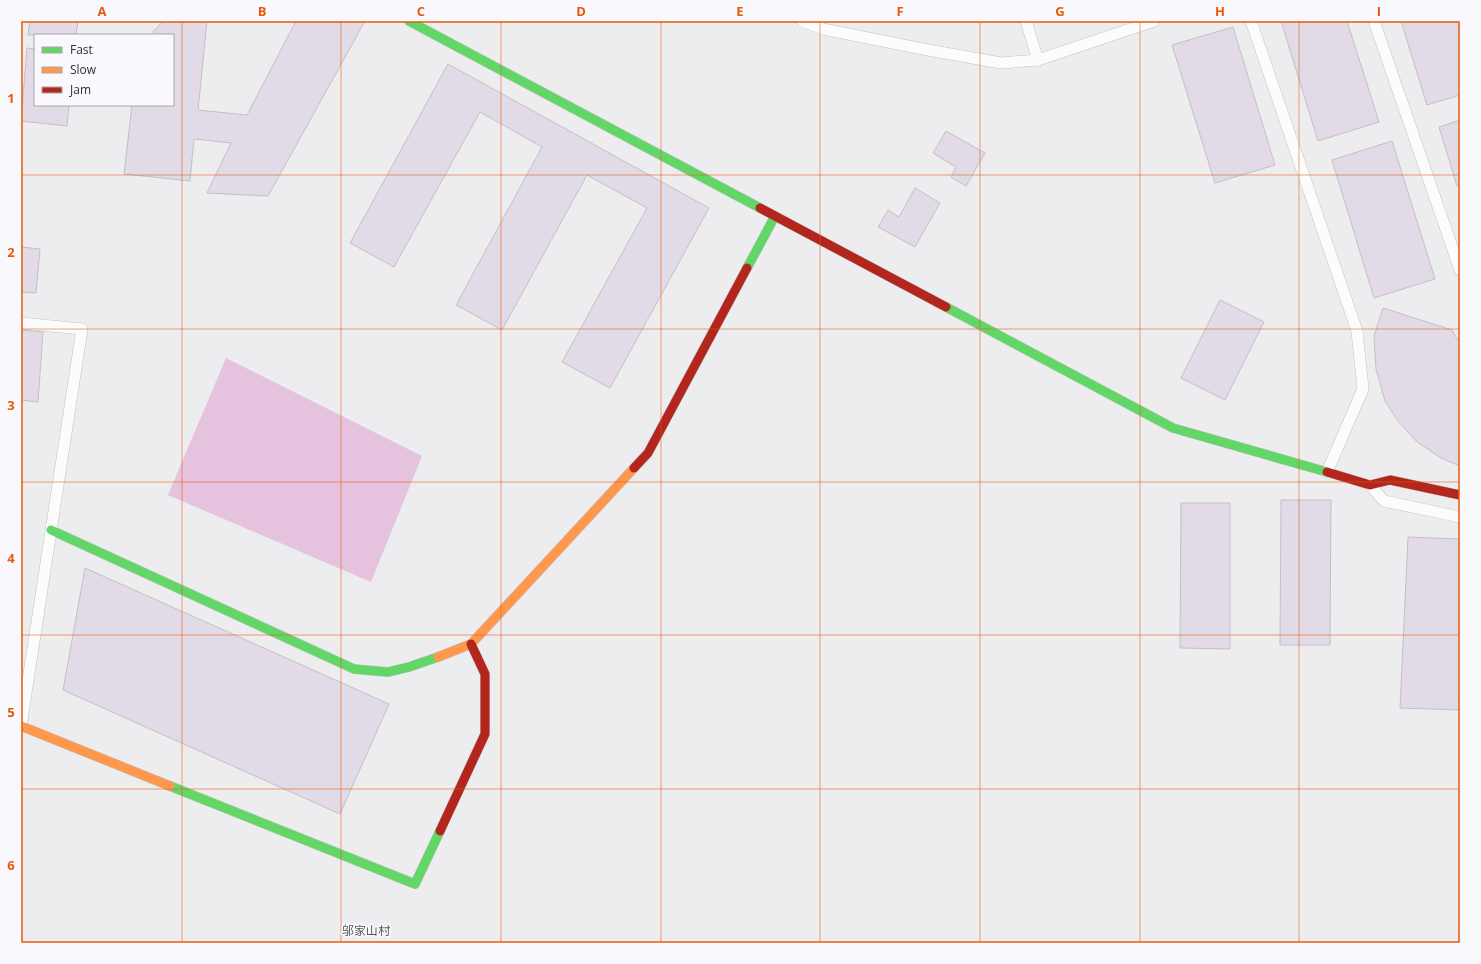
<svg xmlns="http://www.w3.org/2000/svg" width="1481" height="964" viewBox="0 0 1481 964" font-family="'Open Sans','Noto Sans SC',sans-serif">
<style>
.green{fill:#e5c3de}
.building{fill:#e2dae7;stroke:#c2c1c2}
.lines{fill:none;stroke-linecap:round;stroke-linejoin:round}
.street-casing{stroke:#c4c3c5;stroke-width:12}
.fast-casing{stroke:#c4c3c5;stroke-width:10}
.slow-casing{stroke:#c4c3c5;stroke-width:10}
.jam-casing{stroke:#c4c3c5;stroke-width:10}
.street{stroke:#fcfcfd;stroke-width:11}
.fast{stroke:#63d668;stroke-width:9}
.slow{stroke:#ff974d;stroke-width:9}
.jam{stroke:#b3261e;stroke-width:9}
.grid{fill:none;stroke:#e8590c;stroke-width:1;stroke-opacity:0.55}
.labels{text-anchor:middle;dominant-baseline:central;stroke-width:3;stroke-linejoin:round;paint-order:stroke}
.quarter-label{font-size:12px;fill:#58575b;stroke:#f9f9fd}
.neatline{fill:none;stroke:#e8590c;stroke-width:1.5}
.grid-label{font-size:13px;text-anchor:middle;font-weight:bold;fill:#e8590c}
</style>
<rect width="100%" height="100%" fill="#edecef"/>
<path class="green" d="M226,358l196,98 -51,126 -203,-87z"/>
<g class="building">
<path d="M30,21h48l-2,14h-48z"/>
<path d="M163,21h44l-9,89 49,5 49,-94h69l-97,175 -61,-3 24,-50 -37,-4 -4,42 -66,-7 8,-69h41v-70h-23z"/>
<path d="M1281,21h66l32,101 -61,19z"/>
<path d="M1401,21h59v74l-33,10z"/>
<path d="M1233,27l42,138 -60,18 -43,-138z"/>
<path d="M27,48l8,1v56h34l-2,21 -46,-5z"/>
<path d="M448,64l261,144 -99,180 -48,-26 85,-154 -60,-33 -85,155 -46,-25 86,-158 -62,-35 -86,155 -44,-24z"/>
<path d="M1460,120v65l-3,1 -18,-59z"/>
<path d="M946,131l39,22 -19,33 -15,-9 5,-10 -23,-14z"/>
<path d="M1392,141l43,138 -61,19 -42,-138z"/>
<path d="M915,188l25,15 -25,44 -37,-20 10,-17 11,7z"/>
<path d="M21,247l19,2 -4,44 -15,-1z"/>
<path d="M1220,300l44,22 -39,78 -44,-22z"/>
<path d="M1383,308l69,22 8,14v122l-19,-8 -24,-16 -19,-21 -13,-20 -9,-32 -2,-33z"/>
<path d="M21,330l22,2 -5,70 -17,-2z"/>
<path d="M1281,500h50l-1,145h-50z"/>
<path d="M1181,503h49v146l-50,-1z"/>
<path d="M1408,537l52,2 -1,171 -59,-2z"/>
<path d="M85,568l304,136 -49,110 -277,-124z"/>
</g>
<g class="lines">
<g class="street-casing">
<g id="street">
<path d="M802,21l21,8 105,21 73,13 37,-3 116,-39"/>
<path d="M1026,21l12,39"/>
<path d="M1251,21l106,310 6,58 -36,83"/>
<path d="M1374,21l86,249"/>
<path d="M21,323l61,6 -61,397"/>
<path d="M1370,485l14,16 76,16"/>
</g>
</g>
<g class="fast-casing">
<g id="fast">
<path d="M409,21l351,187"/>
<path d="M747,268l28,-52"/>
<path d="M946,307l227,121 154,44"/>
<path d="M51,530l303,139 34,3 21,-5 29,-10"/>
<path d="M170,786l245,98 25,-53"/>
</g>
</g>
<g class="slow-casing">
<g id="slow">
<path d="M438,657l33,-13 163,-176"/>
<path d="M21,726l149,60"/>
</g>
</g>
<g class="jam-casing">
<g id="jam">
<path d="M760,208l186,99"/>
<path d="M634,468l14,-15 99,-185"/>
<path d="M1327,472l43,13 20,-5 70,15"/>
<path d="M440,831l45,-97v-60l-14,-30"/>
</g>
</g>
<use href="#street" class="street"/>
<use href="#fast" class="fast"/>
<use href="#slow" class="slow"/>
<use href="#jam" class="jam"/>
</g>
<path class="grid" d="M182,21v922M341,21v922M501,21v922M661,21v922M820,21v922M980,21v922M1140,21v922M1299,21v922M21,175h1439M21,329h1439M21,482h1439M21,635h1439M21,789h1439"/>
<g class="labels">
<g class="quarter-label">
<text x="366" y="930">邬家山村</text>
</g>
</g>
<rect width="1481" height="964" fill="none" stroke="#f9f9fd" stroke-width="44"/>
<rect x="34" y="34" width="140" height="72" fill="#f9f9fd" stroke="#a8a8ab"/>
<rect x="42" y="47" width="20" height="6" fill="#63d668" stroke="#a8a8ab"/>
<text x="70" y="54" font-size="12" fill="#2f2f31">Fast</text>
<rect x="42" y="67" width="20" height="6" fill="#ff974d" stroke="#a8a8ab"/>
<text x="70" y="74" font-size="12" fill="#2f2f31">Slow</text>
<rect x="42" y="87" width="20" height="6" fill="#b3261e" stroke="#a8a8ab"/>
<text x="70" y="94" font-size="12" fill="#2f2f31">Jam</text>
<rect x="22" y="22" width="1437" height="920" class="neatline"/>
<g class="grid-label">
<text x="102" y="16">A</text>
<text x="262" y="16">B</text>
<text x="421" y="16">C</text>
<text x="581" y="16">D</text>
<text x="740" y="16">E</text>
<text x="900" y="16">F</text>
<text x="1060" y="16">G</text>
<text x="1220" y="16">H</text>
<text x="1379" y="16">I</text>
<text x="11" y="103">1</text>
<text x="11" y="257">2</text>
<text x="11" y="410">3</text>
<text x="11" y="563">4</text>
<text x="11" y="717">5</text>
<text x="11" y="870">6</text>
</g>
</svg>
